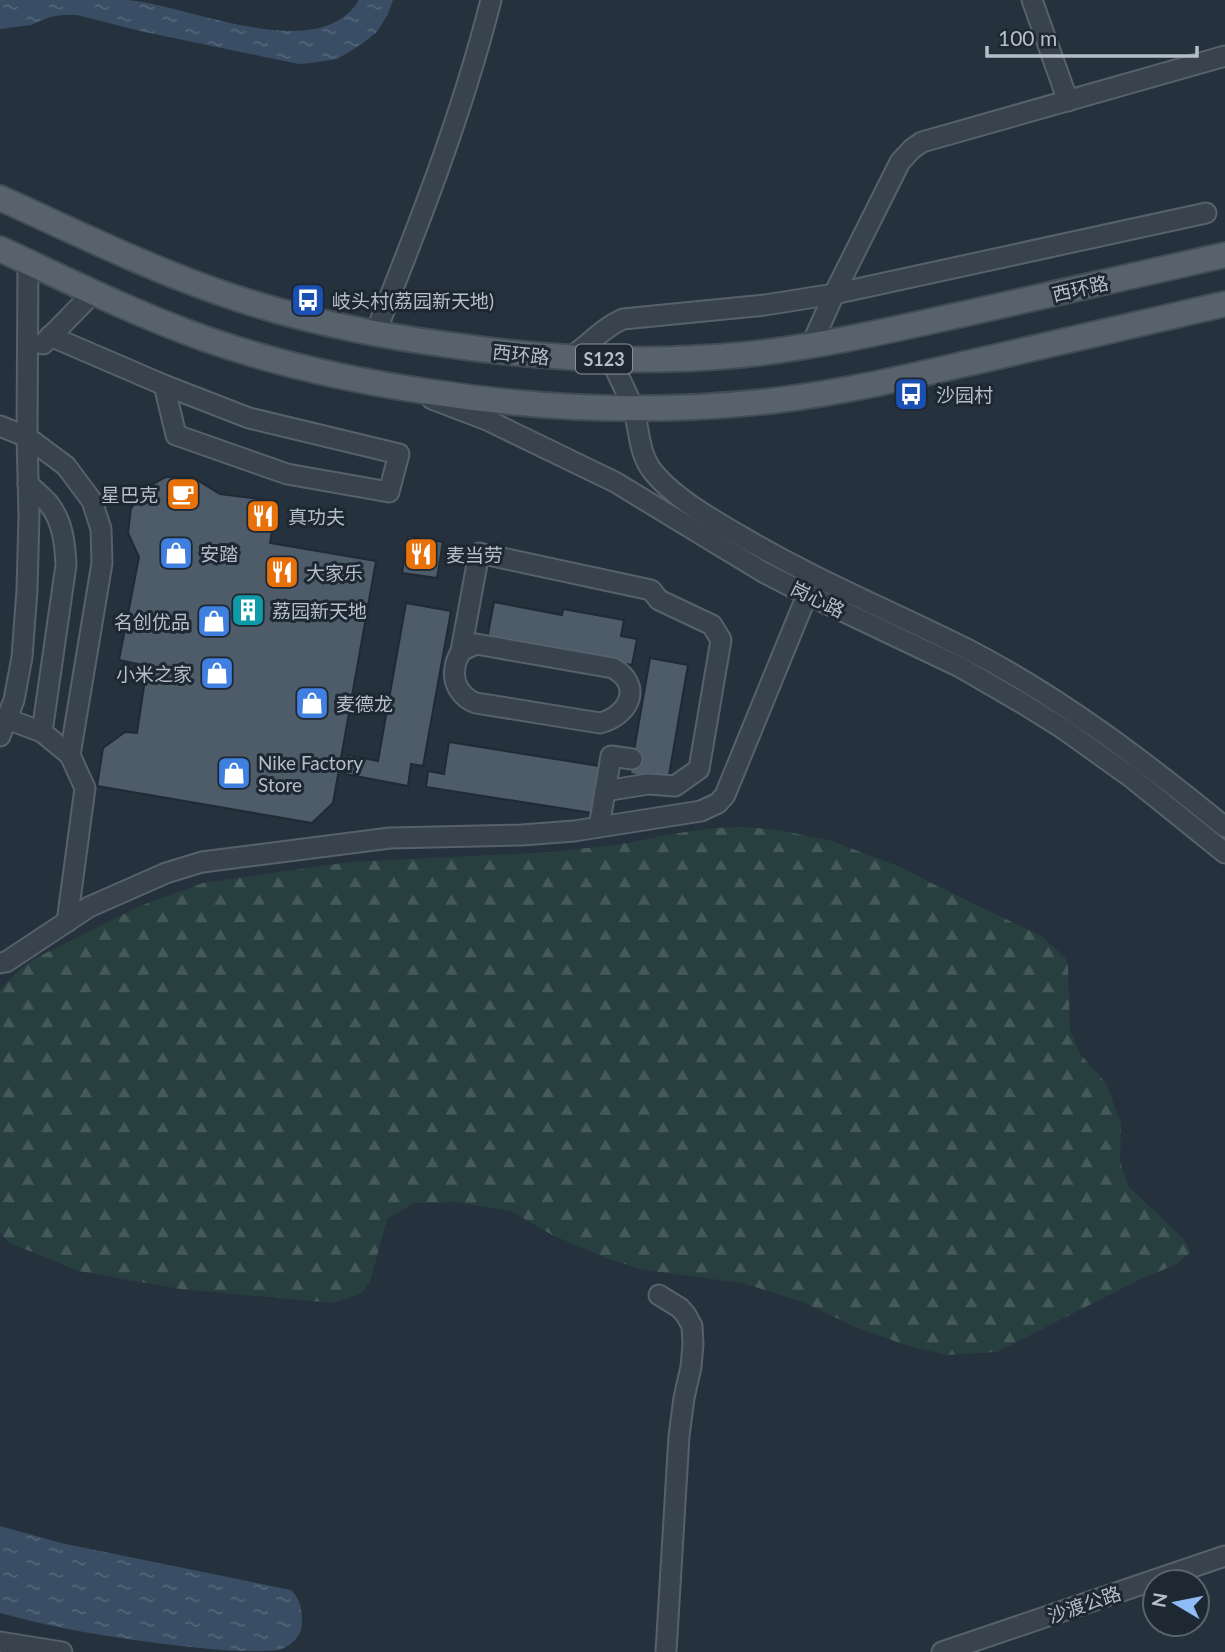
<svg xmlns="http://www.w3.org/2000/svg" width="1225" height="1652" viewBox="0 0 1225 1652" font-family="Lato,'Noto Sans SC',sans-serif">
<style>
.forest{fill:url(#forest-firs)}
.water{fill:url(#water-ripples)}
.building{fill:#4e5b69;stroke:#202a35;stroke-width:2}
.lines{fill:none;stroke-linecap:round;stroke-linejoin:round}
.minor-casing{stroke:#57616c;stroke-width:23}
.major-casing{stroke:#424c57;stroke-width:28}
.minor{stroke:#39434e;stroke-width:19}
.major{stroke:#57626d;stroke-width:24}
.labels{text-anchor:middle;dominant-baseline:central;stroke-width:6;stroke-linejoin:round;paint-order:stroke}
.shield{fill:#1e2833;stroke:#88919c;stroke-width:2}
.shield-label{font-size:18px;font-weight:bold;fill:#b5bec9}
.street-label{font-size:19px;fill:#b5bec9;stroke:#1e2833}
.poi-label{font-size:19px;fill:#b5bec9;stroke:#1e2833;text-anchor:start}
</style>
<defs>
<pattern id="forest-firs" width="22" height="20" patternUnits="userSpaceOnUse" patternTransform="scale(1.75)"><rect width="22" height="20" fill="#283f3f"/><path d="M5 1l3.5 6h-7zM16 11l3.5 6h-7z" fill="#455959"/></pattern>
<pattern id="water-ripples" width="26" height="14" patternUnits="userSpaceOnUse" patternTransform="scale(1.75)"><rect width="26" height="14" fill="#394e64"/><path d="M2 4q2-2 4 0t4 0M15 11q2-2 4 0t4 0" fill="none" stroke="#536679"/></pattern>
</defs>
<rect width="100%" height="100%" fill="#25313d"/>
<path class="forest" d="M742,827l37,3 53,11 71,27 26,14 114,55 23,22 2,6 2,66 11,24 25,28 15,41 -1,38 9,25 54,51 8,14 -14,12 -38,16 -142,72 -50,3 -39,-9 -55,-20 -50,-24 -61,-19 -98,-13 -35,-11 -57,-24 -41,-24 -56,-9 -40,1 -28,16 -17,63 -9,12 -28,9 -153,-14 -102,-18 -68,-28 -10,-10v-243l16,-17 18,-14 106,-53 63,-23 147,-21 202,-10 70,-8 50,-10 41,-6z"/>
<g class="water">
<path d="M0,0c28,0 57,0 85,0 14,0 29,0 43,0 61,5 190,67 231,0h34l-5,14 -11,18 -18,14 -22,13 -26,4 -12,1 -15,-3 -144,-30 -63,-16h-15l-12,2 -19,8 -31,4z"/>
<path d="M0,1526l61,17 230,47c10,10 11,20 11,34 0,12 -12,23 -23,26 -19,2 -49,1 -69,-1 -71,-7 -141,-17 -210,-36z"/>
</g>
<g class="building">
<path d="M166,477h26l28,17 57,7 -7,42 106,18 -43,242 -21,20 -215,-37 6,-38 22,-16 12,1 10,-67 -28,-6 20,-103 -11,-24 3,-25 17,-21z"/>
<path d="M408,536l35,6 -6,36 -35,-5z"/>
<path d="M494,602l68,13 1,-6 61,11 -3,16 16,3 -5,26 -145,-26z"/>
<path d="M406,603l45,8 -28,155 -12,-2 -3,22 -63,-12 4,-19 29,6z"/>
<path d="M650,658l38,7 -20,116 -38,-7z"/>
<path d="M449,742l150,24 -7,47 -166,-26 2,-16 16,3z"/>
</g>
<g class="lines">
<g class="minor-casing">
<g id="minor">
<path d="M1032,0l36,101"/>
<path d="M375,334c44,-110 87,-219 116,-334"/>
<path d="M50,336l114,49 85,33 150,36 -10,38 -102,-18 -111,-39 -12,-50"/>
<path d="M43,344l50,-51"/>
<path d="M811,346l23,-52 66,-132 12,-13 10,-7 303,-86"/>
<path d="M569,358c19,-12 33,-30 54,-39l142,-14 69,-11 372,-81"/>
<path d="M611,360c7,16 16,32 22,48 7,22 5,46 21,65 22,26 56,45 85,62 74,44 152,76 228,114 93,48 177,112 258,178"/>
<path d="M432,399l55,21 128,62 148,90 33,17 164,78 62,36 40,25 70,50 93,75"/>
<path d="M0,426l27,11 39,29 26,35 9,28 1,34 -32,192"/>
<path d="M28,484c7,7 15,13 21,20 14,18 16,40 17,61l-24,167"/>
<path d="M476,644l137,24c30,17 17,47 -13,55l-124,-20c-14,-5 -24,-19 -21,-35 0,-6 4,-12 6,-17z"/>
<path d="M461,651l18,-98 172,37 8,10 53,25 9,15 -22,129 -24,17 -27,-2 -43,7"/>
<path d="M7,719l35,13 28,23 15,33 -18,134"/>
<path d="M0,736l14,-36 8,-43 5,-67 2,-74 -2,-79 1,-175"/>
<path d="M599,827l12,-71 21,3"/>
<path d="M0,963l6,-1 83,-55 77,-34 36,-11 188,-24 132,-3 52,-4 127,-20 17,-8 7,-8 82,-200"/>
<path d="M659,1295l21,13 6,7 6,11 1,18 -2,23 -7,31 -5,38 -13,216"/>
<path d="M0,1642l62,10"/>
<path d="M942,1652l283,-96"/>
</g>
</g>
<g class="major-casing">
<g id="major">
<path d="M0,198c73,33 146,69 221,95 75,26 151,42 229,52 96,14 193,19 291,10 80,-8 158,-27 236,-44 83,-19 166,-37 248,-56"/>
<path d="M0,249c67,31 133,64 203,89 74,26 151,43 228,54 116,18 231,22 348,8 67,-8 133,-24 199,-39 82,-19 165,-38 247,-57"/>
</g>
</g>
<use href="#minor" class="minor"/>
<use href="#major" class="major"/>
</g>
<defs>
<g id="bus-square" transform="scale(1.75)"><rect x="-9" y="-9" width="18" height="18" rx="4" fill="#1a4fb4" stroke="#1e2833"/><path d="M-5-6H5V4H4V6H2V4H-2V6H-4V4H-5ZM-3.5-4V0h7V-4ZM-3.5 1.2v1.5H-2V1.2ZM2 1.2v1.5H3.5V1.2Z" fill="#fff"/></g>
<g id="cafe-square" transform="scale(1.75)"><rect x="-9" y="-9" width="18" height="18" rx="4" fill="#e8710a" stroke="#1e2833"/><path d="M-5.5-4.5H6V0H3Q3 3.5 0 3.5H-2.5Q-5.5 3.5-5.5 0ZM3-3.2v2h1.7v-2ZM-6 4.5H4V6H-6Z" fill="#fff"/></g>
<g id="restaurant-square" transform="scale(1.75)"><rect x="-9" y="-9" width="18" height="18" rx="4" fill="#e8710a" stroke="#1e2833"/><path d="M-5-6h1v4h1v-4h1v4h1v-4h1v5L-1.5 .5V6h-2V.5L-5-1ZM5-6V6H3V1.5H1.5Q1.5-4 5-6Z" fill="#fff"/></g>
<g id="shop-square" transform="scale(1.75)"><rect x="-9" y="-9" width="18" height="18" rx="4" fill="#3f7fe0" stroke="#1e2833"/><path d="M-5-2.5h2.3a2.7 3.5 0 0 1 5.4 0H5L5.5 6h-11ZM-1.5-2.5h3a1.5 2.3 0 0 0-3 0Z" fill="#fff"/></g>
<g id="building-square" transform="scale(1.75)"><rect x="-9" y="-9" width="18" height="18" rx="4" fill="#0f9aa8" stroke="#1e2833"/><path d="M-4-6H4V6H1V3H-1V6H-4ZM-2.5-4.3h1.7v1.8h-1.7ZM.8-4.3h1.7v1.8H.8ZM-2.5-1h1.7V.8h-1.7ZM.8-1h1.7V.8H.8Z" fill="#fff"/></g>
</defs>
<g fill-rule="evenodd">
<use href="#bus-square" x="308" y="300"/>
<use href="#bus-square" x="911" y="394"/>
<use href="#cafe-square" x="183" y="494"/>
<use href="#restaurant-square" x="263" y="516"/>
<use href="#shop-square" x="176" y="553"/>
<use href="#restaurant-square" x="421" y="554"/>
<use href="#restaurant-square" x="282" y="572"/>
<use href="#building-square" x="248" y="610"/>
<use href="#shop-square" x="214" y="621"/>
<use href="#shop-square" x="217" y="673"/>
<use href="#shop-square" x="312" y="703"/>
<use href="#shop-square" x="234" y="773"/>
</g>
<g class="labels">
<rect class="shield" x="576" y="344.5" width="56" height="29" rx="5"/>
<g class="shield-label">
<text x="604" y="359">S123</text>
</g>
<g class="street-label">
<text transform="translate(1080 288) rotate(-13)">西环路</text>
<text transform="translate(521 354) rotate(6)">西环路</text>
<text transform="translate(818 599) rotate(26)">岗心路</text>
<text transform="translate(1084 1604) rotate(-19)">沙渡公路</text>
</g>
<g class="poi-label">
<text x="332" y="300">岐头村(荔园新天地)</text>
<text x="936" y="394">沙园村</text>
<text x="158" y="494" text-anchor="end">星巴克</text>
<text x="288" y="516">真功夫</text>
<text x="200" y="553">安踏</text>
<text x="446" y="554">麦当劳</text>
<text x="306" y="572">大家乐</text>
<text x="272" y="610">荔园新天地</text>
<text x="190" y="621" text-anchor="end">名创优品</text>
<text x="192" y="673" text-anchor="end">小米之家</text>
<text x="336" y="703">麦德龙</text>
<text x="258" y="762">Nike Factory<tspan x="258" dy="22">Store</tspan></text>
</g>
</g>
<g transform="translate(1176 1603) rotate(280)"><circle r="33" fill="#1e2833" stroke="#5a646f" stroke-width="2"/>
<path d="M0-5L12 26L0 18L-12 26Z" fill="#8ebcf5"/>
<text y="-10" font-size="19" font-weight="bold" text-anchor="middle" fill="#b5bec9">N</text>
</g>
<path d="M987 46v10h210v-10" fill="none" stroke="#b5bec9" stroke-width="3.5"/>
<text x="998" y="46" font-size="21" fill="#b5bec9" stroke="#1e2833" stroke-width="5" paint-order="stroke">100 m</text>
</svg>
